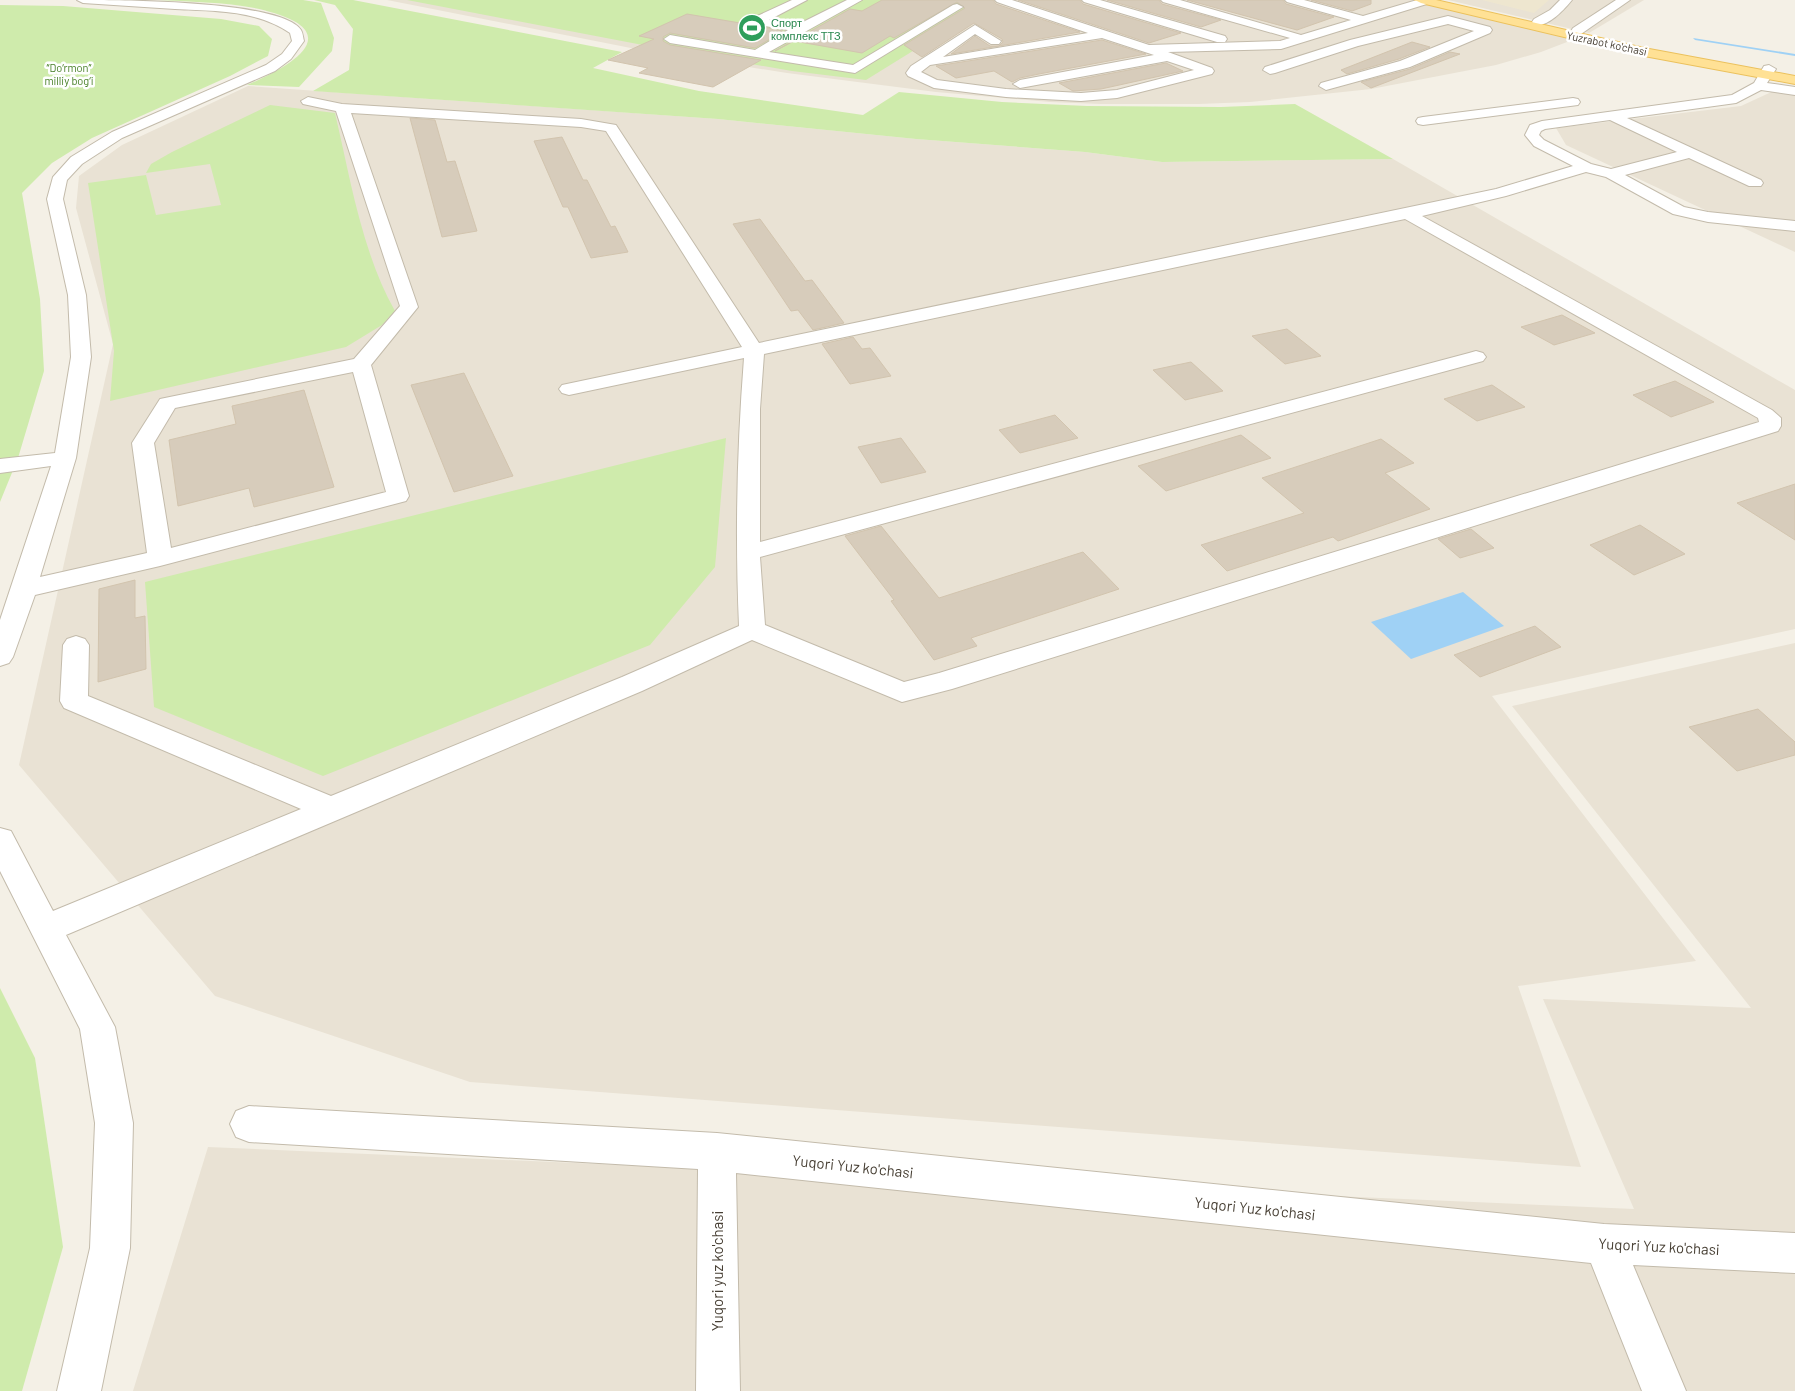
<svg xmlns="http://www.w3.org/2000/svg" width="1795" height="1391" viewBox="0 0 1795 1391" font-family="Barlow,sans-serif">
<style>
.residential{fill:#e9e2d4}
.education{fill:#eee6cf}
.green{fill:#cfebac}
.water{fill:#9fd1f5}
.lines{fill:none;stroke-linecap:round;stroke-linejoin:round}
.stream{fill:#9fd1f5;fill-rule:evenodd}
.building{fill:#d7ccbb;stroke:#d2c4ae}
.minor-casing{stroke:#c3bbab;stroke-width:2}
.major-casing{stroke:#ebc15d;stroke-width:2}
.minor{fill:#fff;fill-rule:evenodd}
.major{fill:#ffe195;fill-rule:evenodd}
.labels{text-anchor:middle;dominant-baseline:central;stroke-width:5;stroke-linejoin:round;paint-order:stroke}
.far-leisure-label{font-size:11px;fill:#27864d;stroke:#fff;text-anchor:start}
.far-street-label{font-size:11px;fill:#484035;stroke:#fff}
.far-park-label{font-size:11px;fill:#457e24;stroke:#fff}
.near-street-label{font-size:15px;fill:#484035;stroke:#fff}
</style>
<rect width="100%" height="100%" fill="#f4f0e6"/>
<g class="residential">
<path d="M387,0h1034l159,37 -39,15 -45,13 -125,24 -121,13 -51,2h-98l-51,-2 -114,-10 -149,-19 -146,-23z"/>
<path d="M1448,0h196l-55,33z"/>
<path d="M248,86l470,33 198,20 169,13 77,10 231,-3 402,231v239l-303,67 204,265 -178,25 63,181 -1111,-85 -255,-86 -196,-231 94,-421 -37,-136 3,-32 43,-31z"/>
<path d="M1780,88l15,2v162l-229,-107 -10,-17 185,-22z"/>
<path d="M1795,643v748h-1662l75,-244 1426,62 -91,-210 208,9 -239,-302z"/>
</g>
<path class="education" d="M1482,0h67l-15,13z"/>
<g class="green">
<path d="M157,0h146l18,3 13,35 -2,13 -33,36 -52,-2c35,-15 102,-49 27,-72 -33,-11 -82,-11 -117,-13z"/>
<path d="M314,0h39l269,52 -29,16 106,23 164,24 36,-23 103,10 85,4 134,1 74,-3 98,55 -231,3 -77,-10 -169,-13 -198,-20 -405,-28 36,-21 4,-41 -18,-24z"/>
<path d="M407,0h557l15,10 -113,70 -74,-9 -144,-25z"/>
<path d="M0,5l63,1 158,13 38,7 13,13 -4,17 -38,20 -138,62 -40,25 -30,30 18,106 4,72 -26,87 -18,44z"/>
<path d="M270,105l65,8c15,64 27,140 60,198l-13,14 -36,22 -236,54 4,-50 -26,-168 58,-8 10,40 65,-10 -11,-41 -64,9 5,-9 21,-12z"/>
<path d="M726,438l-11,129 -65,78 -327,131 -169,-69 -9,-125z"/>
<path d="M0,988l35,70 28,189 -41,144h-22z"/>
</g>
<path class="water" d="M1463,592l41,34 -93,33 -40,-37z"/>
<g class="lines">
<path class="stream" d="M1693,38l102,16v2l-100,-16z"/>
</g>
<g class="building">
<path d="M882,0h111l3,4 84,28 -81,14 4,-4 -1,-3 -28,-16 -52,34 -18,-12 61,-37 -8,-6 -63,36 -4,-2 -28,17 -68,-12 -19,10 75,-42 12,2z"/>
<path d="M1018,0h62l3,4 98,29 -32,10z"/>
<path d="M1107,0h52l3,4 59,16 -20,7z"/>
<path d="M1187,0h96l3,4 48,13 -37,13z"/>
<path d="M1311,0h60v4l-19,7z"/>
<path d="M687,14l65,11 31,6 -28,17 -85,-15 -7,4v4l7,4 91,15 -48,27 -74,-14 9,-5 -40,-8 46,-21 -15,-3z"/>
<path d="M975,36l15,10h9l-48,8z"/>
<path d="M1102,40l44,14 -107,20 -19,4 -8,4 -18,-11 -38,7 -20,-12z"/>
<path d="M1412,42l18,5 -31,12 -52,15 -6,-4z"/>
<path d="M1450,52l10,2 -89,34 -10,-6 49,-13z"/>
<path d="M1166,63l17,8 -82,18 -28,2 -14,-8z"/>
<path d="M410,118l25,2 12,42 8,-1 22,70 -35,6z"/>
<path d="M562,137l21,43h4l24,47 4,-1 13,26 -37,6 -23,-51h-5l-29,-66z"/>
<path d="M760,219l45,62 7,-1 32,43 -31,7 -15,-20 -7,1 -58,-87z"/>
<path d="M1562,315l33,18 -41,12 -33,-18z"/>
<path d="M1287,329l34,27 -36,8 -33,-28z"/>
<path d="M853,337l9,12 8,-1 21,28 -41,8 -28,-40z"/>
<path d="M1191,362l32,29 -38,9 -32,-30z"/>
<path d="M464,373l49,103 -59,16 -43,-107z"/>
<path d="M1675,381l39,21 -43,15 -38,-22z"/>
<path d="M1492,385l33,22 -48,14 -33,-22z"/>
<path d="M304,390l30,97 -80,20 -5,-19 -71,18 -9,-66 67,-16 -4,-18z"/>
<path d="M1055,415l23,23 -58,15 -21,-23z"/>
<path d="M1241,435l30,23 -105,33 -28,-25z"/>
<path d="M901,438l25,34 -45,11 -23,-36z"/>
<path d="M1381,439l33,24 -29,10 45,36 -92,32 -5,-4 -106,34 -26,-26 103,-32 -42,-35z"/>
<path d="M1795,484v56l-58,-37z"/>
<path d="M1640,525l45,29 -51,21 -44,-30z"/>
<path d="M881,526l58,72 144,-46 36,37 -148,49 6,8 -43,14 -43,-59 3,-1 -49,-64z"/>
<path d="M1471,529l23,19 -34,10 -22,-19z"/>
<path d="M135,580v38l10,-2 1,53 -48,13 1,-93z"/>
<path d="M1535,626l26,21 -81,30 -26,-22z"/>
<path d="M1758,709l37,33v13l-58,16 -48,-44z"/>
</g>
<g class="lines">
<g class="minor-casing">
<g id="minor">
<path d="M77,0c39,0 204,0 224,30 2,3 2,8 3,11l-13,18 -16,12 -153,67 -40,26 -15,16 -4,19 23,96 5,62 -15,101 -36,119 107,-24 -15,-110 28,-44 194,-40 46,-53 -64,-195 -33,-7 -2,-3 7,-4 34,7 239,15 35,6 143,218 737,-154 77,-23 -39,-20 -9,-11 5,-10 12,-4 190,-26 22,-12 10,-17 5,-1 7,4 -9,14 28,4v8l-34,-5 -25,13 -109,15 134,62 2,3 -2,3h-12l-60,-28 -64,17 59,32 24,5 87,9v10l-87,-9 -35,-8 -67,-37 -20,-5 -80,24 -84,20 350,194 9,8v8l-3,5 -826,258 -50,13 -150,-62 -110,51 -576,244 49,92 18,96 -3,125 -29,143h-44l33,-143 5,-125 -15,-94 -80,-158v-43l11,3 42,80 248,-102 -237,-101 -4,-7 3,-56 4,-6 9,-3 9,3 4,6 -1,51 243,100 291,-119 117,-51c-4,-89 -2,-179 5,-268l-175,37 -7,-2 -3,-4 3,-4 180,-38 -136,-216 -25,-4 -230,-14 67,194 -47,58 38,131 -3,5 -246,65 -125,29 -22,62 -4,6 -9,3v-46l51,-154 -51,7v-14l55,-6 16,-96 -3,-62 -21,-96 6,-22 18,-20 41,-25 154,-67 16,-11 10,-13 -2,-8c-33,-23 -76,-22 -115,-24 -31,-2 -61,-4 -92,-6zM1610,120l67,32 -66,17 -20,-5 -47,-24 -5,-5 2,-4 4,-2zM1405,219l353,199 1,4 -820,251 -35,9 -139,-57 -5,-68 723,-196 3,-4 -3,-4 -7,-2 -7,2 -709,189v-133l4,-55zM353,372l33,120 -215,56 -17,-105 21,-35z"/>
<path d="M792,0h15l-38,20 28,5 50,-25h15l-93,52 84,13 100,-60 4,-1 6,3 -108,66 -185,-30 -6,-4 6,-4 85,15 33,-20 -35,-6 -2,-3 2,-3z"/>
<path d="M995,0h17l137,45 131,-4 10,-3 -127,-36 -2,-2h19l121,35 50,-15 -64,-18 -2,-2h19l59,16 54,-16 15,1 -2,2 -149,46 -113,3 44,16 2,3 -2,3 -95,24 -36,3 -75,-4 -72,-9 -26,-12 -2,-3 5,-7 64,-41 26,16 -2,3h-8l-16,-10 -32,23 145,-24 -91,-31zM1102,38l52,17 -134,25 -7,4 7,4 147,-27 27,9 -77,20 -36,3 -75,-4 -69,-9 -16,-8 9,-7z"/>
<path d="M1082,0h18l125,36 2,3 -2,3h-8l-133,-40z"/>
<path d="M1560,0h12c-8,10 -25,28 -38,25l-2,-3 2,-3 16,-9z"/>
<path d="M1616,0h14l-49,34h-8l-2,-3 2,-3z"/>
<path d="M1448,16l42,11 2,3 -2,3 -80,34 -84,23 -7,-4 2,-3 79,-22 74,-30 -26,-7 -90,22 -83,27 -5,1 -7,-4 2,-3 85,-27z"/>
<path d="M1573,98l5,1 2,3 -2,3 -155,20 -5,-1 -2,-3 2,-3 5,-1z"/>
<path d="M249,1106l468,27 887,91 191,9v40l-162,-8 53,126h-44l-51,-128 -855,-90 4,218h-44l2,-222 -449,-27 -13,-5 -6,-13 6,-13z"/>
</g>
</g>
<g class="major-casing">
<path id="major" d="M1415,0h21l208,48 151,28v8l-151,-28 -223,-53z"/>
</g>
<use href="#minor" class="minor"/>
<use href="#major" class="major"/>
</g>
<defs>
<g id="stadium-disc" transform="scale(1.4375)"><circle r="9.5" fill="#2e9e5b" stroke="#fff"/><path d="M0-5a6.5 5 0 1 0 0 10a6.5 5 0 1 0 0-10ZM-3.5-1.8h7v3.6h-7Z" fill="#fff"/></g>
</defs>
<g fill-rule="evenodd">
<use href="#stadium-disc" x="752" y="28"/>
</g>
<g class="labels">
<g class="far-leisure-label">
<text x="771" y="22">Спорт<tspan x="771" dy="13">комплекс ТТЗ</tspan></text>
</g>
<g class="far-street-label">
<text transform="translate(1607 43) rotate(12)">Yuzrabot ko'chasi</text>
</g>
<g class="far-park-label">
<text x="69" y="67">“Do‘rmon”<tspan x="69" dy="13">milliy bog‘i</tspan></text>
</g>
<g class="near-street-label">
<text transform="translate(853 1166) rotate(6)">Yuqori Yuz ko'chasi</text>
<text transform="translate(1255 1208) rotate(6)">Yuqori Yuz ko'chasi</text>
<text transform="translate(1659 1246) rotate(3)">Yuqori Yuz ko'chasi</text>
<text transform="translate(717 1271) rotate(-90)">Yuqori yuz ko'chasi</text>
</g>
</g>
</svg>
